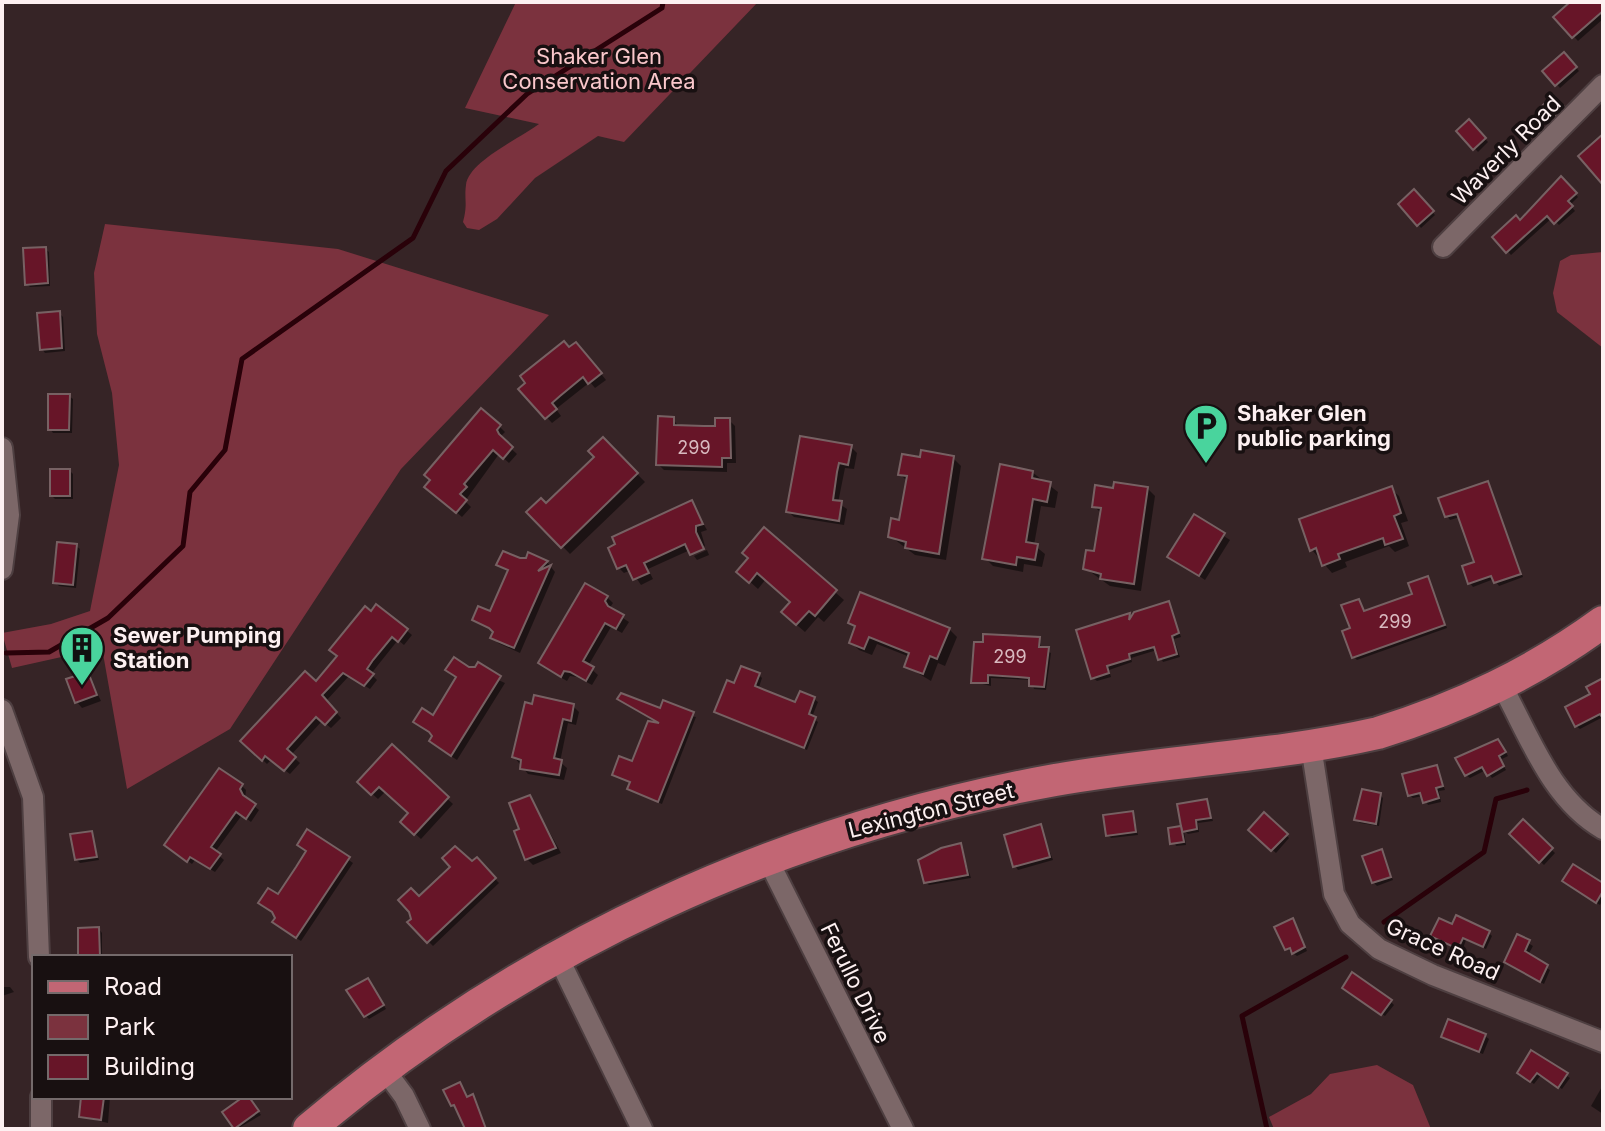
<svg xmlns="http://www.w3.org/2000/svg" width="1605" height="1131" viewBox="0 0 1605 1131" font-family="Inter,sans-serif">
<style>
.green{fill:#7b323e}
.shadow{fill:#0007}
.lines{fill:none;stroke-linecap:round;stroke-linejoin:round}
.stream{stroke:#290109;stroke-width:5}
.building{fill:#671528;stroke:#776163;stroke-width:2}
.minor-casing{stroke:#4e3f41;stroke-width:24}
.primary-casing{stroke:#4e3f41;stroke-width:36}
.minor{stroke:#7c6768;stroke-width:20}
.primary{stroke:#c26674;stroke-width:32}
.labels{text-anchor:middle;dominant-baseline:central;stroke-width:7;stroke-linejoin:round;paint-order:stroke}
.number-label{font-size:18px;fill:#d8b9bf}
.park-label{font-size:22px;fill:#fac7cb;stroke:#181011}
.street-label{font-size:22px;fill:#fdf0f1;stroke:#181011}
.poi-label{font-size:22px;font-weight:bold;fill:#fdf0f1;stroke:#181011;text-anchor:start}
</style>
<rect width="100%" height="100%" fill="#362426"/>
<g class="green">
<path d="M516,2h242l-134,140 -26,-6 -63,42 -38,41 -18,11 -12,-2 -4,-6c5,-19 1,-22 3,-37 2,-23 54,-47 73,-61l-74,-16z"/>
<path d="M105,224l233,25 211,66 -148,154 -171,260 -103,60 -25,-141 -90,20 -10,-35 49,-9 39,-13 29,-146 -7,-72 -15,-59 -3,-61z"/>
<path d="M1603,252v96l-46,-36 -4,-19 7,-32 11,-6z"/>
<path d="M1377,1065l36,20 18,44h-157l-5,-12 42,-23 19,-20z"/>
</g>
<g class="shadow">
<path d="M1594,2h9v17l-25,22 -22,-24z"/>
<path d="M1564,54l15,17 -19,17 -15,-17z"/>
<path d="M1469,121l19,21 -10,10 -19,-21z"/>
<path d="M1561,179l17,18 -8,8 5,6 -16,14 -7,-7 -41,37 -17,-18 26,-14z"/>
<path d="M1414,192l21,23 -14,13 -20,-24z"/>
<path d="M45,249l4,3 1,34 -20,1 -3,-3z"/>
<path d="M59,313l4,4 2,34 -20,2 -3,-4z"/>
<path d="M570,349l12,1 24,30 -11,8 -5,-6 -34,27 5,7 -9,7 -31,-34z"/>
<path d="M69,396l4,3 -1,34h-19l-3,-4z"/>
<path d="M673,419l6,8 37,1 13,-8 6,6 1,37h-9v9l-63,-2 -6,-6z"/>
<path d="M499,426l6,6 -4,4 2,5 14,13 -8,9 -10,-9 -34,47 6,6 -9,10 -29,-25z"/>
<path d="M603,439l42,43 -75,72 -41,-42 17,-6 51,-49z"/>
<path d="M851,447l6,6 -3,16 -9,-1 -7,35 9,6 -3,16 -50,-8 -6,-6z"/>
<path d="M953,458l8,8 -15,94 -31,-5 -25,-19 11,-14 7,-40 -8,-8 21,-15z"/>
<path d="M70,471l3,3v25h-18l-3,-3z"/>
<path d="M1032,472l26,20 -3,16 -14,-2 -7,39 11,9 -3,13 -18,-3 -1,8 -30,-6 -8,-8z"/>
<path d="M1487,483l36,94 -24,9 -5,-7 -21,8 -3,-4 7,-20 -17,-46 -10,3 -3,-4z"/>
<path d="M1147,488l8,8 -14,95 -31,-5 -25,-18 11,-15 6,-39 -8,-8 20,-16z"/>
<path d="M1391,489l8,7 9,25 -7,2 8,23 -14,6 -6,-6 -44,16 2,5 -15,6 -20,-23z"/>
<path d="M691,502l16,28 -6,2 4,14 -14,7 -1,-3 -42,19 5,10 -12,6 -10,-15 -7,3 -5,-5z"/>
<path d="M1194,517l36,23 -25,40 -35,-24z"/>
<path d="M764,530l80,70 -20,22 -6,-5 -13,15 -14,-12 1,-18 -26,-23 -8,10 -11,-10 4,-20z"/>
<path d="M76,546l4,3 -4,39 -17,-2 -4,-4z"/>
<path d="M707,550l2,5 -12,5 -3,-4z"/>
<path d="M529,555l18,7 8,10 -35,81 -22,-10 -5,-6 2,-5 -21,-12 18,-6 17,-41 -10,-8 28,-5z"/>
<path d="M1427,578l20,50 -90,32 -3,-3 -2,-27 7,-29 6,12 50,-18z"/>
<path d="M607,597l6,6 -4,6 20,13 -7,11 -11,-6 -23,39 10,9 -6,10 -15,-8 -7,-1 -3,5 -21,-12 -5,-6z"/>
<path d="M1169,604l12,33 -7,2 6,18 -17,5 -6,-12 -26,8 1,4 -23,8 2,7 -14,4 -4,-3 36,-62 3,3z"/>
<path d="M377,606l35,29 -8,10 -6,-5 -20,25 -7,9 6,6 -7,9 -21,-13 -23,25 15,17 -10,10 -9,-7 -31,34 9,8 -10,11 -19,-14 -4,4 -24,-23 73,-57z"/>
<path d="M850,622l99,7 8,8 -12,29 -7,-3 -7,18 -25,-15 4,-9 -33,-13 -5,11 -13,-5 -8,-8 6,-14z"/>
<path d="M1039,639l3,10 9,4 -5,37 -12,-1 -3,-9 -40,-2v8l-17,-4z"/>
<path d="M454,660l51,23 -48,77 -20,-13 -6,-6 2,-7 -17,-12 18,-4 24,-39 -10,-9z"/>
<path d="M88,674l13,27 -19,7 -5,-6z"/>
<path d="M759,675l3,3 -4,12 38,15 18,-6 4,3 -6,15 6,5 -11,28 -91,-39 19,-25z"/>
<path d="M1603,685v32l-23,12 -4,-3 17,-31z"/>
<path d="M623,702l73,15 -34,87 -29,-12 -4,-3 2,-6 -17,-9 20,-10 29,-39z"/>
<path d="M573,706l6,6 -3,13 -8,-2 -8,39 7,6 -3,12 -36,-6 -14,-17z"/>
<path d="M1501,744l7,12 -8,4 6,10 -14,8 -6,-8 -16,8 -4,-3z"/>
<path d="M392,747l61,57 -32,35 -19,-17 8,-9 -24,-22 -8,8 -19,-17z"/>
<path d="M1437,767l8,23 -6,1 2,11 -13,3 -5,-9 -10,2 -4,-3z"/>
<path d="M242,786l4,4 -1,9 14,11 -8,12 -9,-7 -27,37 9,8 -9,12 -20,-12 -3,4 -21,-15z"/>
<path d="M1380,795l3,3 -4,28 -19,-3 -3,-4z"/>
<path d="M530,797l31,56 -28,12 -6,-6 -5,-29z"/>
<path d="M1207,801l6,20 -15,2 1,9 -11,2 -4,-3z"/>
<path d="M1133,813l5,22 -27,3 -3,-3z"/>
<path d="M1265,815l24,23 -13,15 -26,-23z"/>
<path d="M1523,822l32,31 -11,12 -32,-31z"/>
<path d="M1040,826l13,34 -35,10 -3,-4z"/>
<path d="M1170,830l14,1 2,14 -10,1z"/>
<path d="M308,832l45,31 -52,78 -22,-14 -4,-13 -10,-7 13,-10 30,-45z"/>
<path d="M91,833l8,27 -19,3 -3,-3z"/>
<path d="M960,846l11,32 -42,7 -4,-3z"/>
<path d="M1381,852l12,28 -16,6 -4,-4z"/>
<path d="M477,860l22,23 -66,63 -23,-23 9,-24 34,-32z"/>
<path d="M1568,884l35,1v14l-3,6z"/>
<path d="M1293,920l14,31 -10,5 -10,-7z"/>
<path d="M1453,927l36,6 3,3 -6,13 -20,-9 -4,11 -29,-15z"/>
<path d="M99,929l3,4v24h-22z"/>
<path d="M1518,937l15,9 -5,9 22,15 -6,14 -34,-19z"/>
<path d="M368,980l18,29 -17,10 -4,-4z"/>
<path d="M2,987h8l4,5 -12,4z"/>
<path d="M1348,991l42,10 4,4 -9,11z"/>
<path d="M1450,1022l35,14 4,3 -6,15 -36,-14 -3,-3z"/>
<path d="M1531,1053l39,25 -8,11 -21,-14 -7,9 -11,-8z"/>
<path d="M1603,1085v29l-12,-8z"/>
<path d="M83,1097h27l-2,26 -27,-6z"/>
<path d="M247,1097l14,18 -24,14 -12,-17z"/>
</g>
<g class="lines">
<g class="stream">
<path d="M6,653l43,-1 59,-34 75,-72 7,-54 35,-42 17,-91 171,-121 33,-67 81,-77 135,-86 1,-6"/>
<path d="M1384,922l100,-70 12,-53 31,-9"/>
<path d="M1267,1129l-25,-113 104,-59"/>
</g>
</g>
<g class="building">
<path d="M1570,2h33v9l-31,27 -19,-21z"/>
<path d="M1564,52l13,15 -22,19 -13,-15z"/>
<path d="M1553,95l11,11 -11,11 -11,-11z"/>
<path d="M1469,119l17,19 -13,12 -17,-19z"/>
<path d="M1603,134v51l-25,-29z"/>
<path d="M1561,176l16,17 -9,8 5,5 -19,18 -7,-8 -41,37 -14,-16 24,-22 4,5z"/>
<path d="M1414,189l20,22 -17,15 -19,-22z"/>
<path d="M46,247l2,36 -23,2 -2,-37z"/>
<path d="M60,311l2,37 -22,2 -3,-37z"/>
<path d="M564,341l5,6 7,-5 26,31 -14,11 -5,-7 -23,19 -8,7 5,6 -12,10 -27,-30 7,-6 -5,-7z"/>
<path d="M48,394h22l-1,36h-21z"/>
<path d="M481,408l20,17 -4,5 2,4 14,13 -10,12 -10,-9 -29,34 3,3 -7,7 7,6 -11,13 -32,-26 6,-7 -6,-5z"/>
<path d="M658,416l16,1v8l30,1h11v-8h15l1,40h-9v9l-66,-2z"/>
<path d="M800,436l52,9 -4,20 -9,-2 -2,9 -4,28 9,1 -3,20 -53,-9z"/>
<path d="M603,437l35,36 -77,75 -35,-36 15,-14 5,5 48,-46 -6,-6z"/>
<path d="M921,450l33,6 -15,98 -34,-6 1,-6 -18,-5 3,-19 8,2 8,-44 -9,-1 4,-21 18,3z"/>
<path d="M1000,464l33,7 -1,7 19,4 -4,20 -14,-3 -7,43 12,2 -3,16 -18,-3 -1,8 -34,-6z"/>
<rect x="50" y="469" width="20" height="27"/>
<path d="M1488,481l33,93 -27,9 -3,-7 -23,8 -6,-18 12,-4 -17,-48 -12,3 -7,-19z"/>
<path d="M1114,482l34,5 -14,97 -34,-5 1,-5 -18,-5 3,-19 8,1 7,-43 -9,-1 3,-22 18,3z"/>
<path d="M1392,486l9,27 -7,3 9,23 -18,6 -2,-7 -45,16 2,5 -18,7 -6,-18 -6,3 -11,-32z"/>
<path d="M692,500l11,24 -7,2v6l8,17 -14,6 -5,-11 -41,19 5,10 -16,7 -7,-15 -9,4 -9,-21 7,-4 -3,-7z"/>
<path d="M1194,514l31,19 -26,43 -32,-19z"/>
<path d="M764,527l73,63 -22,26 -6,-5 -13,14 -15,-13 9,-10 -33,-29 -8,10 -13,-11 12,-14 -6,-5z"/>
<path d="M57,542l20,2 -4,41 -20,-2z"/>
<path d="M503,551l17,7h6l2,-6 20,9 -10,10 13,-6 -37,83 -24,-10 3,-6 -4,-4 -17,-8 6,-14 12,5 18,-41 -12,-5z"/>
<path d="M1428,576l17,49 -93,33 -10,-27 8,-3 -9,-23 18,-6 5,12 48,-17 -4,-11z"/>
<path d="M585,583l23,13 -3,5 3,5 16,9 -8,14 -11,-6 -22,38 11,6 -8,14 -16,-9 -6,-1 -3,6 -23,-14z"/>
<path d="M860,592l90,36 -13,31 -7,-3 -7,18 -19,-7 5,-14 -40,-16 -5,12 -15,-6 6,-17 -7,-3z"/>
<path d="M1169,601l10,32 -7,3 5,18 -19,6 -4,-13 -25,7 1,5 -23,7 2,7 -18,6 -15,-49 54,-17 -1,7 5,-8z"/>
<path d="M376,604l32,25 -10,13 -6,-5 -19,23 -6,9 7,5 -10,12 -21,-13 -21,22 15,17 -12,13 -9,-8 -29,32 9,8 -12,14 -19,-15 -3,5 -22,-20 65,-70 11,10 21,-25 -8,-6 36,-44 6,5z"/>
<path d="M983,634l57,3 -1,10h10l-5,40 -15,-1v-8l-11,-1 -30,-2v8h-17l3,-41h9z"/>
<path d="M454,657l15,10h6l3,-5 23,14 -50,80 -22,-15 3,-5 -3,-4 -16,-10 9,-14 11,7 23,-38 -11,-7z"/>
<path d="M741,666l19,7 -5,13 40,16 5,-11 15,6 -6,17 7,3 -12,31 -90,-36 13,-32 7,3z"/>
<path d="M88,672l9,23 -22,8 -9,-24z"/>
<path d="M1603,678v41l-3,-5 -25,13 -10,-20 25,-13 -4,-7z"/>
<path d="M621,693l39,15 3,-8 31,12 -36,90 -31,-13 3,-7 -18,-7 7,-19 13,5 16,-40 11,2 -42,-24z"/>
<path d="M534,695l40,9 -3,17 -8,-2 -9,39 8,2 -3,15 -39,-6 1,-9 -9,-3 13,-55 7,2z"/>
<path d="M1498,739l8,13 -7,4 5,10 -17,10 -5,-9 -17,9 -10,-18z"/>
<path d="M392,744l57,53 -35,38 -14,-13 8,-9 -29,-26 -8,8 -14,-13z"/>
<path d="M1437,765l6,21 -7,2 3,10 -16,5 -3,-10 -12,3 -6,-22z"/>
<path d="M219,768l24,16 -3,5 3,6 13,9 -10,15 -10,-7 -25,35 10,7 -11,15 -20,-12 -3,5 -23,-17z"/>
<path d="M1362,789l19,4 -5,31 -22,-4z"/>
<path d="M530,795l26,53 -31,12 -11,-29 5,-2 -10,-26z"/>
<path d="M1207,799l4,19 -15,2 1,9 -15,3 -5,-28z"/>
<path d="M1133,811l3,21 -30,4 -3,-21z"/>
<path d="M1264,812l24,22 -17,17 -23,-21z"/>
<path d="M1523,819l30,29 -14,15 -30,-29z"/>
<path d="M1041,824l9,33 -37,10 -9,-32z"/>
<path d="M1181,826l3,16 -14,2 -2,-16z"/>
<path d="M307,829l43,28 -54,81 -24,-16 3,-4 -3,-6 -14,-9 10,-15 10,6 18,-27 10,-16 -9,-6z"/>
<path d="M92,831l5,26 -22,3 -5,-26z"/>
<path d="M961,843l7,32 -44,8 -6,-23 23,-12z"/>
<path d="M455,846l17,15 5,-4 19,21 -69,65 -20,-21 4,-3 -2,-7 -11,-12 13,-12 8,8 31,-29 -8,-9z"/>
<path d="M1382,849l9,28 -19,6 -10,-27z"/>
<path d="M1573,864l30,19v8l-7,12 -34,-22z"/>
<path d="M1456,915l34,16 -7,16 -20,-9 -5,11 -28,-13 9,-18 13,6z"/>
<path d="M1293,918l12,29 -13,7 -2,-6 -5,2 -11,-23z"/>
<path d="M99,927l1,30h-22v-29z"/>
<path d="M1517,934l13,6 -5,11 23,14 -8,17 -36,-20z"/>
<path d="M1352,972l40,28 -11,15 -39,-27z"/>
<path d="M368,978l16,27 -20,12 -18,-27z"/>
<path d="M1448,1019l38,15 -7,18 -38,-15z"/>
<path d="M1531,1050l37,23 -10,15 -21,-15 -7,9 -13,-9z"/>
<path d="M460,1082l7,15 6,-3 13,35h-21l-11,-24 -3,1 -8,-16z"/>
<path d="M81,1097h23l-3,23 -22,-3z"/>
<path d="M243,1097h6l10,14 -25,18 -12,-17z"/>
</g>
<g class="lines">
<g class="minor-casing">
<g id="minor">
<path d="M1443,247l160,-162"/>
<path d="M2,448l7,67 -7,54"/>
<path d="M1502,686c28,51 49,113 101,143"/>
<path d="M2,710l31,87 6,160"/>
<path d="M1311,746l23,148 16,30 29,25 54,26 170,67"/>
<path d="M767,858l136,271"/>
<path d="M557,955l85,174"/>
<path d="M384,1069l20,27 16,33"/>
<path d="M41,1129v-32"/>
</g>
</g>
<g class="primary-casing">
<path id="primary" d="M309,1129c215,-182 470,-299 746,-349 107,-19 217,-23 323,-47 83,-26 155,-60 225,-111"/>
</g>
<use href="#minor" class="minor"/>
<use href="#primary" class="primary"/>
</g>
<defs>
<g id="parking-pin" transform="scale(2.3)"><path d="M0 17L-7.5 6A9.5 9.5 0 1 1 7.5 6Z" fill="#49d49d" stroke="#181011"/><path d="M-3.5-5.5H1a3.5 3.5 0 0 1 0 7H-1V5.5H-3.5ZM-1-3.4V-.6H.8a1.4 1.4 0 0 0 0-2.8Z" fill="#111"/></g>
<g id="building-pin" transform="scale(2.3)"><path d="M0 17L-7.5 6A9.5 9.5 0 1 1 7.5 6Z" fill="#49d49d" stroke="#181011"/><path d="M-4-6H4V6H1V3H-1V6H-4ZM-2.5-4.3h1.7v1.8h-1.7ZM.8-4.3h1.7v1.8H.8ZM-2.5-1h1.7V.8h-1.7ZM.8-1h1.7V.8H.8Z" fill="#111"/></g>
</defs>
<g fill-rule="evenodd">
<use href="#parking-pin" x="1206" y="426"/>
<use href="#building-pin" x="82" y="648"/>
</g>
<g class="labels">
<g class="number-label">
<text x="694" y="447">299</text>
<text x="1395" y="621">299</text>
<text x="1010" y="656">299</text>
</g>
<g class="park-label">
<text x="599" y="56">Shaker Glen<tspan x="599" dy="25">Conservation Area</tspan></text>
</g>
<g class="street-label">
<text transform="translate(1506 150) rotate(-45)">Waverly Road</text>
<text transform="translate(931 810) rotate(-14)">Lexington Street</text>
<text transform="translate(1443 949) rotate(24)">Grace Road</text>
<text transform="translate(856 983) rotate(64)">Ferullo Drive</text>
</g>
<g class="poi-label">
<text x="1237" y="413">Shaker Glen<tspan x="1237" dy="25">public parking</tspan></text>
<text x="113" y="635">Sewer Pumping<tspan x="113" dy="25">Station</tspan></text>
</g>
</g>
<rect width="1605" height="1131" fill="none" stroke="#fdf0f1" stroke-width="8"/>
<rect x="32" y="955" width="260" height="144" fill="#181011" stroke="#746a6b" stroke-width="2"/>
<rect x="48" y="981" width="40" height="12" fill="#c26674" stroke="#746a6b" stroke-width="2"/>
<text x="104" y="995" font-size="24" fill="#fdf0f1">Road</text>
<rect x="48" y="1015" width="40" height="24" fill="#7b323e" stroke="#746a6b" stroke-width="2"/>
<text x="104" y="1035" font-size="24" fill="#fdf0f1">Park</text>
<rect x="48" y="1055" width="40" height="24" fill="#671528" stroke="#746a6b" stroke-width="2"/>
<text x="104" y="1075" font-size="24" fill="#fdf0f1">Building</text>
</svg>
